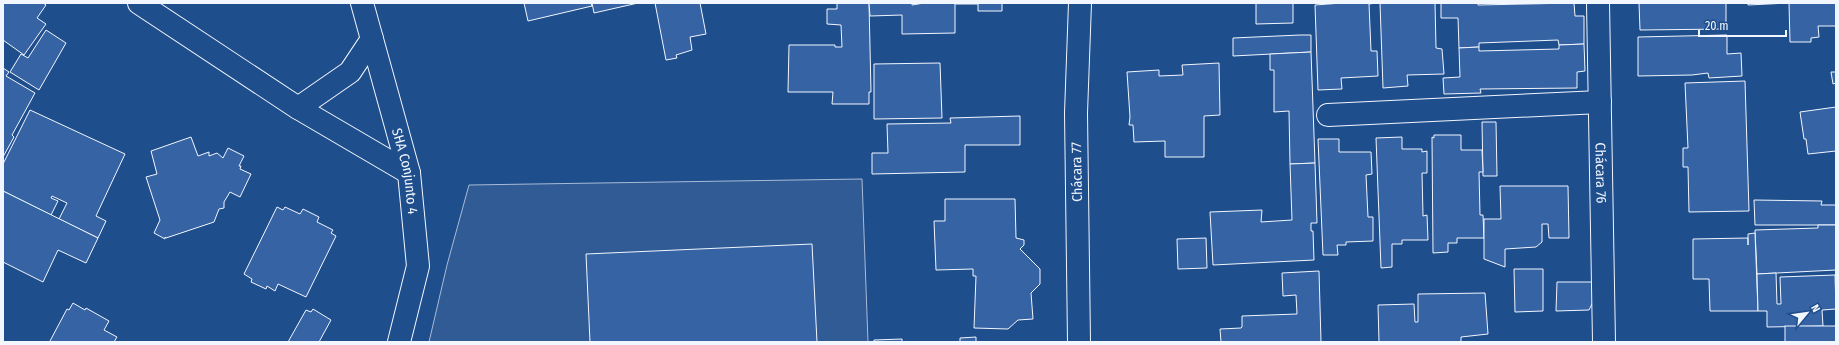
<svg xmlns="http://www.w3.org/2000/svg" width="1839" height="345" viewBox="0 0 1839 345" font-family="'Fira Sans Condensed',sans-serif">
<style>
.built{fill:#305b95;stroke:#a8bbd7}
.building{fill:#3563a3;stroke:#f2f6ff}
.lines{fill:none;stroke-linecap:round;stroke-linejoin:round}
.minor-casing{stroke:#f2f6ff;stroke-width:24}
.minor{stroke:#1f4e8c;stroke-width:22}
.labels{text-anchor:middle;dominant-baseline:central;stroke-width:3;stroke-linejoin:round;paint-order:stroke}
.street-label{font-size:14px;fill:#f2f6ff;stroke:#1f4e8c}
</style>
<rect width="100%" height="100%" fill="#1f4e8c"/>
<path class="built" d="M862,179l6,163h-439l18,-77 22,-80z"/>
<g class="building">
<path d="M3,3h40l3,2 -9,13 9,6 -22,31 -21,-15z"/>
<path d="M524,3h67l1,3 -64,15z"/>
<path d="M592,3h46l-44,10z"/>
<path d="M655,3h45l6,31 -16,3 2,13 -16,5 1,3 -11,2z"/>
<path d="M837,3h32l2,89h-2v12h-37l1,-12h-45l1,-47h46v2h7l-1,-22 -14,-1v-15h10z"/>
<path d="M869,3h43v2l12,-2h78v8h-24v-7h-23v29l-53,1v-19l-32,1z"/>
<path d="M1256,3h37v20l-37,1z"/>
<path d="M1342,3h34l-7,1 2,47h6l1,25 -37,2 1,11 -24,1 -3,-85z"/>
<path d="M1380,3h55l1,45 6,1 2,25 -37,1 1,11 -25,2z"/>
<path d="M1441,3h37v2l96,-2 1,13h9v28l-25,1 -1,-5 -79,3v4l-20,1 -1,-30h-17z"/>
<path d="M1639,3h99h-12v26l-86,1z"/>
<path d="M1748,3h88v23h-18l1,11 -8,1v4h-21l-1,-39 -41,2z"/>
<path d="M46,30l20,13 -27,47 -29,-18 11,-18 7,4z"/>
<path d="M1300,35h11v17l-78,4v-18z"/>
<path d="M1727,35v19l14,-1 1,23 -33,2 -1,-5 -16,2 -54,1v-39z"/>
<path d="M1584,44l1,27 -8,1v16l-97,1 1,4 -37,1 -1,-16 17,-1 -1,-29 20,-1v4l80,-2v-4z"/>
<path d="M1311,52l4,111 -25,1 -1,-53 -15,1v-42h-4v-16z"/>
<path d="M940,63l2,55 -68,1v-55z"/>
<path d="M1219,63l1,52 -16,1v41h-39v-16l-31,1 -1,-17h-4l1,-8 -3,-45 32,-2v6l24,-1 -1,-10z"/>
<path d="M3,68l6,4 -3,4 29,17 -23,42 2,2 -11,20z"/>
<path d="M1831,72h5v11l-3,1z"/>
<path d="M1745,81l4,130 -60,1 -1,-45h-5v-19h5l-3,-65z"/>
<path d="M1836,107v44l-28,3 -2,-15h-2l-4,-27z"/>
<path d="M30,110l95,44 -29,62 10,5 -8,17 -39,-19 8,-16 -15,-7 -1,2 7,3 -7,14 -48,-24v-27z"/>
<path d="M1020,116v29h-55v27l-93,2v-21h16l-1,-29 64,-1 -1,-5z"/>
<path d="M1482,122h14l1,54h-14z"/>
<path d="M1434,135h27v15h21l1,22h-4l1,43h3l1,23h-27v5h-9v9l-15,1 -1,-116 2,1z"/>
<path d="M191,137l7,19 11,-4v4l8,-3 6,5 5,-10 16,8 -5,10h2l-1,3 11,5 -11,23 -10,-5 -6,10v6l-5,1 -5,13 -48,16 -1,-1v2l-11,-6 6,-13 -14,-43 11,-3 -6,-23z"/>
<path d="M1402,137v12h20v3l5,-1v22h-5l1,43 4,-1 1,25h-26v4h-10v23l-11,1 -5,-130z"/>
<path d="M1318,139h21v13h32l1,22 -6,1 2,42h5v24l-27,1v3h-9l1,10h-15z"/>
<path d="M1315,163l2,60h-6v8h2l1,29 -101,5 -3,-53 52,-2 -1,12 31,-2 -2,-56z"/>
<path d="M1500,186h68l1,52h-20l-1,-14h-6v18l-6,5 -31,2v18l-21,-8v-40h17z"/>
<path d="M3,191l95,47 -12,25 -28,-13 -15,32 -40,-20z"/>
<path d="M945,199h70l1,39 8,2v5l-4,4 20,20v15l-9,9 2,26 -15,1 -10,9 -34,-1 2,-52h-3v-7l-37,1 -2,-49h11z"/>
<path d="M1754,200l68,1 -1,4h15v20h-81z"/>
<path d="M277,207l6,3 2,-3 15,7 3,-5 16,8 -2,5 16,8 -2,3 5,3 -30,61 -28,-13 -3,7 -8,-5 -1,3 -15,-7 1,-3 -8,-5z"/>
<path d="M1818,225h18v45l-79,4 -2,-44 63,-2z"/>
<path d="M1755,233l3,78h-48l-1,-32h-16v-40l55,-1v7v-11z"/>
<path d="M1206,238l1,30 -29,1 -1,-30z"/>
<path d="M812,244l5,98h-227l-4,-88z"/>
<path d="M1514,269h29v42l-28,1z"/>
<path d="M1319,271l2,71h-100l-1,-13 21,-1 1,-1v-11l55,-2 -1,-19 -13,1 -1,-23z"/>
<path d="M1776,273l1,31h4l-1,-27 55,-2 1,34 -14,1 1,16 -56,1v-16h-9l-1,-37z"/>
<path d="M1557,282h37l-1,20 -4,8 -33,1z"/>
<path d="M1485,293l3,41 -27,3v5h-82l-1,-37 36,-1 1,18h3v-28z"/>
<path d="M73,303l12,7 1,-2 23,13 -5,9 13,7 -3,5h-63l-1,-1 17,-32 2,1z"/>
<path d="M313,309l18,11 -12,22h-31l18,-32 5,2z"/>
<rect x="1785" y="326" width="51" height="16"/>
<path d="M976,337v5h-16v-4z"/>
<path d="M902,339v3h-28v-2z"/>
</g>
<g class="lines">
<g class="minor-casing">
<g id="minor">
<path d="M139,3l159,105 111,65"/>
<path id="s1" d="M362,3l47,170 9,93 -19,76"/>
<path id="s2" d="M1598,3l6,339"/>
<path d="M298,108l52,-36 22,-33"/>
<path d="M1328,115l272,-13"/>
<path d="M1079,342l-3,-229 4,-110"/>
</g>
</g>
<use href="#minor" class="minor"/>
</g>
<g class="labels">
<g class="street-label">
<text stroke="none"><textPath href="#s1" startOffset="174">SHA Conjunto 4</textPath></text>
<text transform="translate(1077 172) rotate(-91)">Chácara 77</text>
<text stroke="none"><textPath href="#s2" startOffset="170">Chácara 76</textPath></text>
</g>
</g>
<rect width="1839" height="345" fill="none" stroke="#f2f6ff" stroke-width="8"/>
<g transform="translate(1807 313) rotate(61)" stroke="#1f4e8c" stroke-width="3" paint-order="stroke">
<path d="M0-3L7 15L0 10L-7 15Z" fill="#f2f6ff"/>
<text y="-6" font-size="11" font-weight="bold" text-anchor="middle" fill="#f2f6ff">N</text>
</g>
<path d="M1699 30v6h87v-6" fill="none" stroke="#f2f6ff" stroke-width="2"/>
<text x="1705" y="30" font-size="12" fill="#f2f6ff" stroke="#1f4e8c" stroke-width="3" paint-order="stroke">20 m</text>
</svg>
